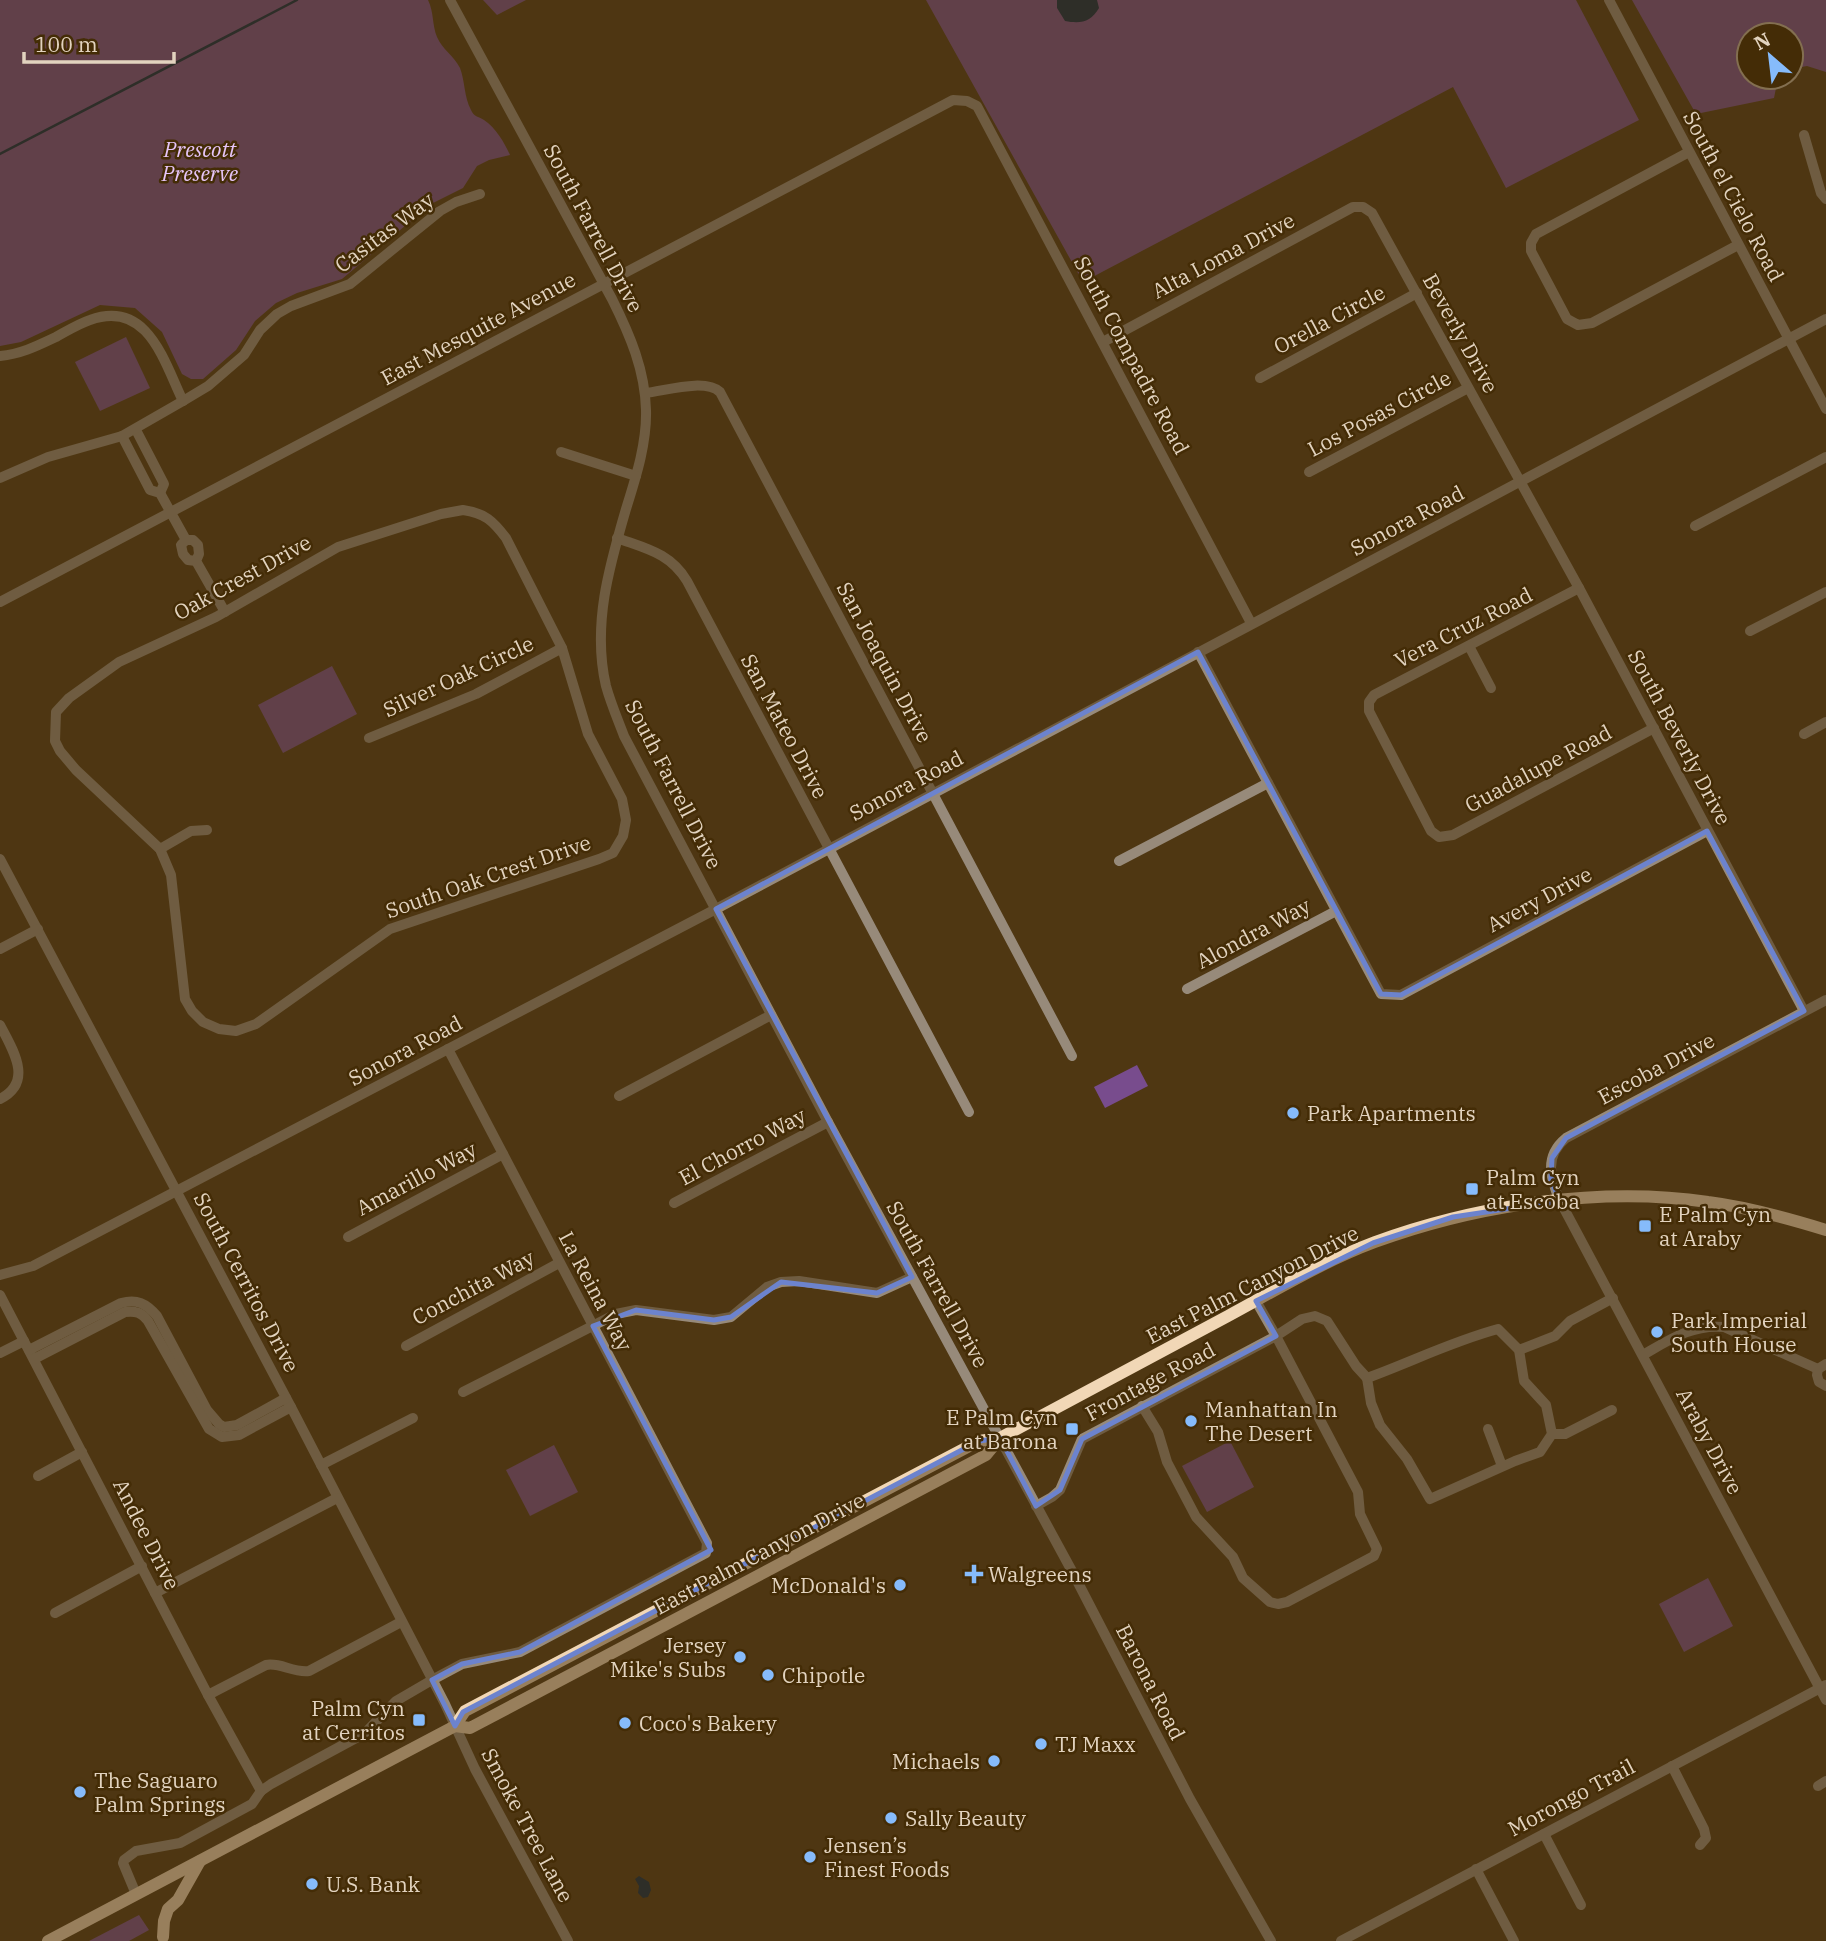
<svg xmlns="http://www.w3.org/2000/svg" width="1826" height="1941" viewBox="0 0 1826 1941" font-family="'IBM Plex Serif',serif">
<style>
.green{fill:#784c8d}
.water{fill:#082443}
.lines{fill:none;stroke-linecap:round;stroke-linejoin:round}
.stream{stroke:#082443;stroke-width:2.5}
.minor{stroke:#978a7a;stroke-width:10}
.major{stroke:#f1d7b6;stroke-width:12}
.marked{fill:none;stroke:#6c83ce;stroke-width:5;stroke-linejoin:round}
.poi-dot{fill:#86bbfb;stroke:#442c06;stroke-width:2.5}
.labels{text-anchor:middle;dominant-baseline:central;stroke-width:5;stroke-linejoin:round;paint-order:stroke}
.park-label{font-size:21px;font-style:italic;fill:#e6c5f9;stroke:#442c06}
.street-label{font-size:21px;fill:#e2d3bf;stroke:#442c06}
.poi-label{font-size:21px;fill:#e2d3bf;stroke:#442c06;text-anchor:start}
</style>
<rect width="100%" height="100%" fill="#4f3712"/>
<g class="green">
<path d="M0,0h428c6,12 4,25 9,37 5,12 17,19 23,31 5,13 4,29 11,42 3,7 7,6 13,10 12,8 20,22 26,35l-21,5 -12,6 -14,22 -32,16 -89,75 -45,14 -21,10 -21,18 -19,29 -33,29h-12l-9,-5 -20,-42 -27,-24 -35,-3 -79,37 -21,4z"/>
<path d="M483,0h43l-29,15z"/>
<path d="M926,0h650l63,120 -133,68 -53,-101 -370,195z"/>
<path d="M1632,0h194v72l-19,-6 -16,3v-34h-42v42h33l-5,6 -3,15 -78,16z"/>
<path d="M126,337l24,51 -50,23 -25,-49z"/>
<path d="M332,666l25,48 -74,39 -25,-48z"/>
<path d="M1137,1065l11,21 -43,22 -11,-21z"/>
<path d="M1230,1441l24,46 -47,25 -25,-46z"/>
<path d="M554,1445l24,47 -48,24 -24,-46z"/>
<path d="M1708,1578l25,48 -49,26 -25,-48z"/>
<path d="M139,1915l10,15 -20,11h-40z"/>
</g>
<g class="water">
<path d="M1057,0h40l2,8c-8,14 -18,16 -34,13l-8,-13z"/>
<path d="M639,1876l10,6 2,8 -3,7 -5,1 -5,-5 1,-7 -4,-7z"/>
</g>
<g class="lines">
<path class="stream" d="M0,154l297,-154"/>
<g class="minor">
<path d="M450,0l162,299c18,36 33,71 34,111 1,33 -10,67 -20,99 -17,58 -34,117 -20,177 5,18 12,34 18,50l204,386 245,451 117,226 81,142"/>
<path d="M1609,0l217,409"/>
<path d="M1804,135l17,58 5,6"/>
<path d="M1689,152l-153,82 -5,9v8l36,68 11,6 14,-2 146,-78"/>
<path d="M1103,342l250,-135h10l9,6 207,375 225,423"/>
<path d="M0,356c21,-2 37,-10 56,-19 11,-6 22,-13 34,-17 58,-21 74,42 93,81"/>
<path d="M1260,378l157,-85"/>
<path d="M645,393c20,-2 60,-15 75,-1l352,664"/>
<path d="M136,430l28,54 -4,9"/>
<path d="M122,436l28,54 10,3 26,47"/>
<path d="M561,452l75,24"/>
<path d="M1309,472l159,-84"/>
<path d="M0,478l48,-21 74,-21 61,-35 25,-15 36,-31 16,-25 17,-16 14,-8 59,-22 90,-73 16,-9 24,-8"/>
<path d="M463,510c22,3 30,11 43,28l56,110 26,86 34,65 4,21 -3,16 -10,17 -14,6 -209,70 -134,95 -20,7 -17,-2 -16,-7 -11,-11 -7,-12 -14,-124 -11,-26 -84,-79 -16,-19 -5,-10 1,-29 13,-14 50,-36 97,-45 122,-70 103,-33z"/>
<path d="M1695,526l131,-69"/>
<path d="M617,538c30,11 53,15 70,43l282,531"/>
<path d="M196,561l-8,-1 -5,-6 -2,-9 5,-5h7l5,5 1,9 -3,7 29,51"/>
<path d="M1579,588l-205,107 -5,7v9l62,120 8,6 14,-2 201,-107"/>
<path d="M0,602l953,-502 14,1 10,5 274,517"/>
<path d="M1750,631l76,-39"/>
<path d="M1469,646l22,42"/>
<path d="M1198,652l183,342 20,1 306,-164"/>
<path d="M1804,734l22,-12"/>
<path d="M369,738l107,-44 86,-46"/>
<path d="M160,849l31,-18 16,-1"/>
<path d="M0,859l291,548 154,297 30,65 93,172"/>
<path d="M1119,861l149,-78"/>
<path d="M0,949l38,-20"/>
<path d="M1187,989l149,-78"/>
<path d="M1826,1000l-260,138c-22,18 -16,40 -6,63l266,499"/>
<path d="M0,1025c13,25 34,57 0,74"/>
<path d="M619,1096l152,-81"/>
<path d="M674,1203l154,-81"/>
<path d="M348,1237l155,-83"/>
<path d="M0,1275l33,-9 683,-357 1110,-590"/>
<path d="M0,1295l208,400 53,96"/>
<path d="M1498,1329l21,21 5,31 22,24 6,29 -12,18 -25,9 -85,38 -23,-40 -27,-34 -9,-22 -4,-25c44,-16 86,-37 131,-49z"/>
<path d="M406,1346l153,-83"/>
<path d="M29,1350l92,-47c16,-4 25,0 36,13l50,94 12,14 5,3 13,-2 49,-27"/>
<path d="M1519,1350l36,-14 15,-15 43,-23"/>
<path d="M0,1353l24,-12"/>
<path d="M1643,1355c26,-15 49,-31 81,-28l94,42"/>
<path d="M34,1359l91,-47c11,-1 16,0 23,9l61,108 13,8 17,-2 52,-28"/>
<path d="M1826,1364l-8,5 -1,6 2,7 7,4"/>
<path d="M463,1392l153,-78 20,-4 78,10 17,-3 36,-30 14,-5 18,-1 78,12 35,-16"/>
<path d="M1142,1406l16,26 9,30 29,55 37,40 10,21 27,24 8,2 9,-2 87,-46 3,-7 -17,-35 -2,-22 -82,-156 26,-17 13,-3 12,5 29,45 11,12"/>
<path d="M1488,1429l14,37"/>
<path d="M1552,1434h13l47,-24"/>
<path d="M321,1465l92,-47"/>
<path d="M38,1476l44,-24"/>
<path d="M1036,1506l16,-9 8,-7 22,-51 194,-103 -20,-35"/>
<path d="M155,1593l182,-95"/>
<path d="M55,1613l87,-47"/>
<path d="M208,1695l58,-30c14,-3 27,8 43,6l92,-49"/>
<path d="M1672,1766l32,63 2,9 -6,7"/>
<path d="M1818,1786l8,-5"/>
<path d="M1544,1834l37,71"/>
<path d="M1476,1869l38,72"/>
<path d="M136,1894l-13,-31 1,-3 12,-9 44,-8 72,-39 9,-13 10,-7 85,-46 11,-7 29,-30 36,-21 30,-16 58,-12 186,-99 1,-10 -259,-494"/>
<path d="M1341,1941l485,-256"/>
</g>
<g class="major">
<path d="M455,1726l15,2 516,-273 14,-17"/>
<path d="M163,1937l1,-16 4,-12 10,-9 22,-39"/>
<path d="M48,1941l407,-215 10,-15 514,-270 21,-3c76,-41 152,-81 228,-122 48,-26 96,-55 147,-74 101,-37 226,-56 333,-40 40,5 79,16 118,28"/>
</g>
</g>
<path d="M0 0H1826V1941H0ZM1198,652l183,342 20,1 306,-164 97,180 -238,127 -14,20 -1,22 9,21 -107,16 -80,26 -117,58 20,35 -194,103 -22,51 -24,16 -36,-68 -21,3 -516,271 -8,14 -23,-46 30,-16 58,-12 191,-102 -118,-224 43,-16 78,10 17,-3 50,-35 96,11 35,-16 -196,-368z" fill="#4f3712" fill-opacity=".55" fill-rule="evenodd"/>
<path class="marked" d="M1198,652l183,342 20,1 306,-164 97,180 -238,127 -14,20 -1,22 9,21 -107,16 -80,26 -117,58 20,35 -194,103 -22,51 -24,16 -36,-68 -21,3 -516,271 -8,14 -23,-46 30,-16 58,-12 191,-102 -118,-224 43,-16 78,10 17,-3 50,-35 96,11 35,-16 -196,-368z"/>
<g class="poi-dot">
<circle cx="1293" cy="1113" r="7"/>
<rect x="1465" y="1182" width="14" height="14" rx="3.5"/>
<rect x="1638" y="1219" width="14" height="14" rx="3.5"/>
<circle cx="1657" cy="1332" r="7"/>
<circle cx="1191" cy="1421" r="7"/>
<rect x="1065" y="1422" width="14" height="14" rx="3.5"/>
<path d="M970.5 1563.5h7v7h7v7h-7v7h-7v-7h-7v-7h7z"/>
<circle cx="900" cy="1585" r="7"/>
<circle cx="740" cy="1657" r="7"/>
<circle cx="768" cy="1675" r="7"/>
<rect x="412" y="1713" width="14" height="14" rx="3.5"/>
<circle cx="625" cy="1723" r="7"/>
<circle cx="1041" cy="1744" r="7"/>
<circle cx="994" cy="1761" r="7"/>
<circle cx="80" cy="1792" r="7"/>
<circle cx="891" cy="1818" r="7"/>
<circle cx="810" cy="1857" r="7"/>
<circle cx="312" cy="1884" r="7"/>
</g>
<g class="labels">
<g class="park-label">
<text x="200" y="149">Prescott<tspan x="200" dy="24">Preserve</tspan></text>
</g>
<g class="street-label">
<text transform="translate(1734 196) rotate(62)">South el Cielo Road</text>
<text transform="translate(594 228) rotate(62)">South Farrell Drive</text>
<text transform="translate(384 232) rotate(-37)">Casitas Way</text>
<text transform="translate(1223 255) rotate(-28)">Alta Loma Drive</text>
<text transform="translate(1329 319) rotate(-28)">Orella Circle</text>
<text transform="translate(478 328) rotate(-28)">East Mesquite Avenue</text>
<text transform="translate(1461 333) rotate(61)">Beverly Drive</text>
<text transform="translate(1132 355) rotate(62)">South Compadre Road</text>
<text transform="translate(1379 413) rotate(-28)">Los Posas Circle</text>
<text transform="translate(1407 520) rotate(-28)">Sonora Road</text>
<text transform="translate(242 577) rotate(-29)">Oak Crest Drive</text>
<text transform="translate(1463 627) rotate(-27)">Vera Cruz Road</text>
<text transform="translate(885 662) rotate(62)">San Joaquin Drive</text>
<text transform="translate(458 676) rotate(-25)">Silver Oak Circle</text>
<text transform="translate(785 726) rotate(62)">San Mateo Drive</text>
<text transform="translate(1680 737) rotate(62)">South Beverly Drive</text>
<text transform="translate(1538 768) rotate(-28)">Guadalupe Road</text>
<text transform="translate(674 784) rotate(63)">South Farrell Drive</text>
<text transform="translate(906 785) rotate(-28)">Sonora Road</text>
<text transform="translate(488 876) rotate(-19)">South Oak Crest Drive</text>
<text transform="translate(1539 899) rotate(-28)">Avery Drive</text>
<text transform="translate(1253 933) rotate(-28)">Alondra Way</text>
<text transform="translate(405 1050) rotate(-28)">Sonora Road</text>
<text transform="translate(1656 1068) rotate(-28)">Escoba Drive</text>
<text transform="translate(742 1146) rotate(-28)">El Chorro Way</text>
<text transform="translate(416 1178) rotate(-28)">Amarillo Way</text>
<text transform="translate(247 1282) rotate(62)">South Cerritos Drive</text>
<text transform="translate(938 1284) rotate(61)">South Farrell Drive</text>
<text transform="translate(1252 1284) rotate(-27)">East Palm Canyon Drive</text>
<text transform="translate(473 1287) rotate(-28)">Conchita Way</text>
<text transform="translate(596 1291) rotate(62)">La Reina Way</text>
<text transform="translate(1150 1381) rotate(-28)">Frontage Road</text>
<text transform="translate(1710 1441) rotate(62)">Araby Drive</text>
<text transform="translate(147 1534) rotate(63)">Andee Drive</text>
<text transform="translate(759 1553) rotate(-28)">East Palm Canyon Drive</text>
<text transform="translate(1151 1682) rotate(63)">Barona Road</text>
<text transform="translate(1571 1797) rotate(-28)">Morongo Trail</text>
<text transform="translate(528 1825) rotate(62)">Smoke Tree Lane</text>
</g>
<g class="poi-label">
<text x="1307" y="1113">Park Apartments</text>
<text x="1486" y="1177">Palm Cyn<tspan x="1486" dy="24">at Escoba</tspan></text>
<text x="1659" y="1214">E Palm Cyn<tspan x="1659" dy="24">at Araby</tspan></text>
<text x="1671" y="1320">Park Imperial<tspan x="1671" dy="24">South House</tspan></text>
<text x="1205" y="1409">Manhattan In<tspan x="1205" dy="24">The Desert</tspan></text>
<text x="1058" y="1417" text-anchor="end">E Palm Cyn<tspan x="1058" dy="24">at Barona</tspan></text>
<text x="988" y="1574">Walgreens</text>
<text x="886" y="1585" text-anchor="end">McDonald's</text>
<text x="726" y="1645" text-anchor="end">Jersey<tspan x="726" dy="24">Mike's Subs</tspan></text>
<text x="782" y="1675">Chipotle</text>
<text x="405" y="1708" text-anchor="end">Palm Cyn<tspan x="405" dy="24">at Cerritos</tspan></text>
<text x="639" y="1723">Coco's Bakery</text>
<text x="1055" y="1744">TJ Maxx</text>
<text x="980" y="1761" text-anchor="end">Michaels</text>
<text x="94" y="1780">The Saguaro<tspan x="94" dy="24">Palm Springs</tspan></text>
<text x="905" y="1818">Sally Beauty</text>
<text x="824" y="1845">Jensen’s<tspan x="824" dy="24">Finest Foods</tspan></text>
<text x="326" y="1884">U.S. Bank</text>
</g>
</g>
<g transform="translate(1770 56) rotate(332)"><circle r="33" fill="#442c06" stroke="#836f50" stroke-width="2"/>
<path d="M0-5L12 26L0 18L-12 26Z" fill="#86bbfb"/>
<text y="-10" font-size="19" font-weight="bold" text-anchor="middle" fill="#e2d3bf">N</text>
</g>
<path d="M24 52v10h150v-10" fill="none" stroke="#e2d3bf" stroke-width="3.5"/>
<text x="35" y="52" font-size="21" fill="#e2d3bf" stroke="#442c06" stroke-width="5" paint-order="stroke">100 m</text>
</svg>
